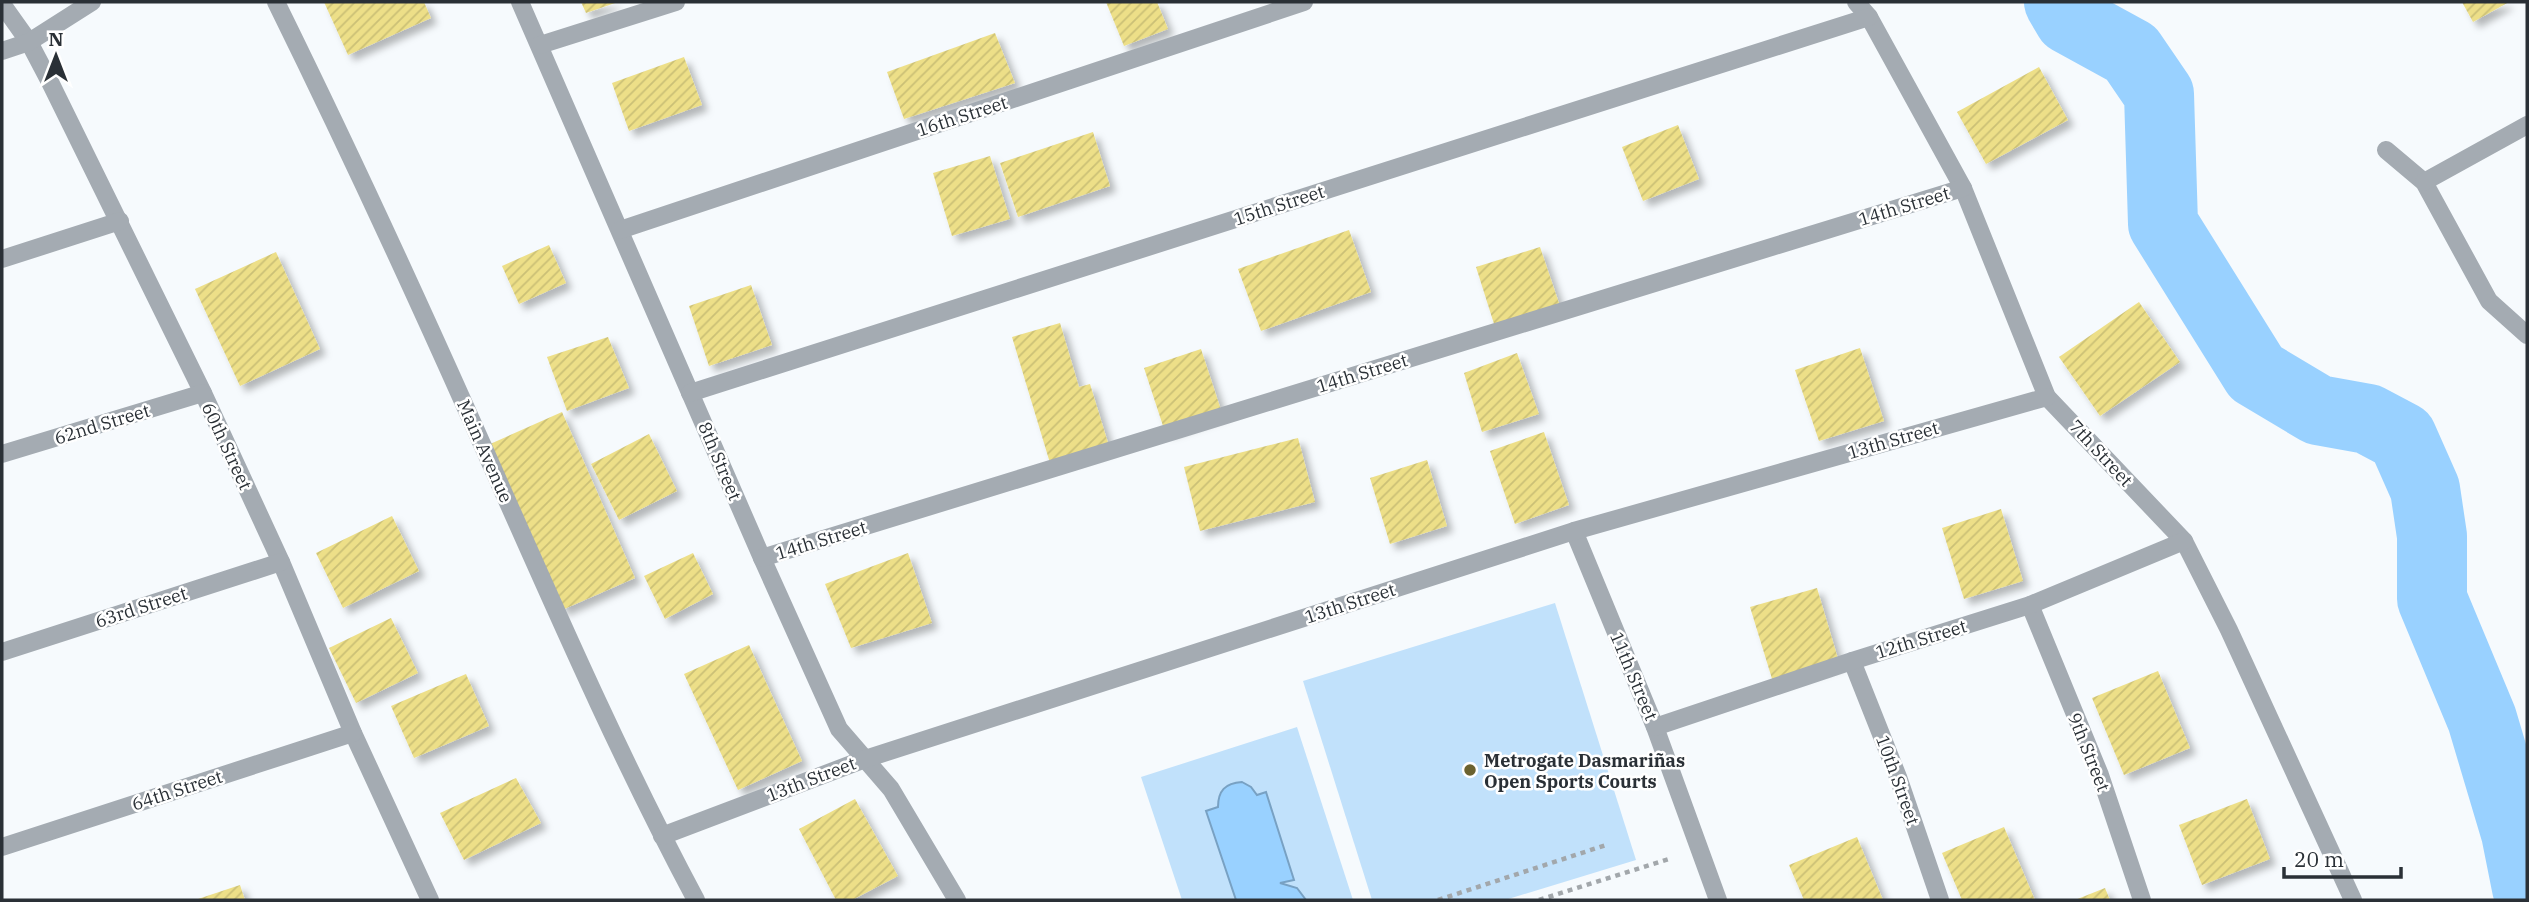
<svg xmlns="http://www.w3.org/2000/svg" width="2529" height="902" viewBox="0 0 2529 902" font-family="'IBM Plex Serif',serif">
<style>
.garden{fill:#c1e1fb}
.water{fill:#99d1ff;stroke:#78a1c3;stroke-width:2}
.lines{fill:none;stroke-linecap:round;stroke-linejoin:round}
.river{stroke:#99d1ff;stroke-width:70}
.building{fill:url(#building-hatch);filter:url(#shadow)}
.path{stroke:#a2a7ab;stroke-width:4.5;stroke-dasharray:5 5;stroke-linecap:butt}
.street{stroke:#a4abb2;stroke-width:18}
.poi-dot{fill:#6b622f;stroke:#fff;stroke-width:2.5}
.labels{text-anchor:middle;dominant-baseline:central;stroke-width:5;stroke-linejoin:round;paint-order:stroke}
.street-label{font-size:18px;fill:#2a3036;stroke:#fff}
.poi-label{font-size:18px;font-weight:bold;fill:#2a3036;stroke:#fff;text-anchor:start}
</style>
<defs>
<pattern id="building-hatch" width="6" height="6" patternUnits="userSpaceOnUse" patternTransform="scale(1.75)"><rect width="6" height="6" fill="#eddf88"/><path d="M-1 1l2-2M0 6l6-6M5 7l2-2" fill="none" stroke="#cbc076"/></pattern>
<filter id="shadow"><feDropShadow dx="6" dy="6" stdDeviation="3.5" flood-color="#0004"/></filter>
</defs>
<rect width="100%" height="100%" fill="#f6fafd"/>
<g class="garden">
<path d="M1555,603l81,257 -131,40h-133l-69,-219z"/>
<path d="M1297,727l56,173h-171l-41,-123z"/>
</g>
<path class="water" d="M1242,782l9,5 6,8 9,-3 28,88 -14,3 17,5 9,12h-70l-30,-89 12,-4c0,-16 7,-24 24,-25z"/>
<g class="lines">
<path class="river" d="M2059,2l10,17 62,34 28,41 4,130 93,149 62,37 50,9 34,18 23,52 7,47v63l50,120 34,114 11,55"/>
</g>
<g class="building">
<path d="M324,2h100l7,16 -83,37z"/>
<path d="M581,2h37l-32,11z"/>
<path d="M1106,2h51l11,27 -44,17z"/>
<path d="M2462,2h47l-36,20z"/>
<path d="M995,33l20,50 -111,36 -17,-47z"/>
<path d="M684,57l18,48 -73,26 -17,-48z"/>
<path d="M2039,67l29,53 -82,44 -29,-52z"/>
<path d="M1678,125l21,54 -56,22 -21,-54z"/>
<path d="M1093,132l17,54 -92,31 -18,-54z"/>
<path d="M990,156l20,63 -58,17 -19,-63z"/>
<path d="M1349,230l22,62 -110,39 -23,-62z"/>
<path d="M549,245l17,38 -47,21 -17,-38z"/>
<path d="M1540,247l20,59 -65,21 -19,-60z"/>
<path d="M276,252l44,97 -80,37 -45,-97z"/>
<path d="M751,285l21,60 -63,21 -20,-60z"/>
<path d="M2139,302l41,60 -80,54 -41,-59z"/>
<path d="M1060,323l19,64 11,-3 19,62 -59,17 -38,-126z"/>
<path d="M608,337l21,51 -62,23 -20,-54z"/>
<path d="M1860,348l24,73 -65,20 -24,-71z"/>
<path d="M1201,349l21,64 -57,19 -21,-64z"/>
<path d="M1517,353l22,61 -57,18 -18,-59z"/>
<path d="M562,412l73,166 -73,32 -74,-165z"/>
<path d="M1544,432l25,73 -54,19 -25,-73z"/>
<path d="M649,434l28,57 -58,29 -28,-56z"/>
<path d="M1298,438l17,64 -115,29 -16,-64z"/>
<path d="M1427,460l20,66 -57,18 -20,-66z"/>
<path d="M2001,509l22,72 -59,18 -22,-71z"/>
<path d="M392,516l27,55 -76,37 -27,-55z"/>
<path d="M693,553l20,41 -48,25 -21,-43z"/>
<path d="M908,553l24,70 -81,25 -26,-64z"/>
<path d="M1817,588l22,74 -66,20 -23,-75z"/>
<path d="M391,618l27,55 -62,30 -27,-55z"/>
<path d="M749,645l53,116 -64,29 -54,-116z"/>
<path d="M2158,671l32,77 -66,27 -32,-77z"/>
<path d="M466,674l23,52 -75,32 -23,-52z"/>
<path d="M516,778l25,45 -77,37 -24,-47z"/>
<path d="M855,799l43,77 -46,24h-16l-37,-71z"/>
<path d="M2247,799l23,60 -68,26 -23,-60z"/>
<path d="M2004,827l31,73h-73l-20,-47z"/>
<path d="M1857,837l26,63h-79l-15,-35z"/>
<path d="M240,885l5,15h-50z"/>
<path d="M2105,888l5,12h-35z"/>
</g>
<g class="lines">
<g class="path">
<path d="M1438,900l168,-55"/>
<path d="M1539,900l133,-42"/>
</g>
<g class="street">
<path d="M276,2c67,136 131,274 193,413 73,163 143,328 227,485"/>
<path d="M520,2l242,556 77,171 52,60 66,111"/>
<path d="M1856,2l13,15 94,171 84,209 137,144 45,89 124,270"/>
<path d="M2,4l27,38 21,40 153,311 78,169 72,171 77,167"/>
<path d="M540,45l136,-43"/>
<path d="M2,51l27,-9 63,-40"/>
<path d="M2386,150l38,32 65,119 38,34"/>
<path d="M2424,182l103,-57"/>
<path d="M620,230l684,-228"/>
<path d="M2,259l118,-38"/>
<path d="M690,393l1179,-376"/>
<path d="M2,454l201,-61"/>
<path d="M1574,531l81,196 63,173"/>
<path d="M762,558l1201,-370"/>
<path d="M2030,605l70,170 42,125"/>
<path d="M2,652l279,-90"/>
<path d="M1852,661l46,116 42,123"/>
<path d="M1655,727l197,-66 178,-56 154,-64"/>
<path d="M662,836l203,-77 709,-228 473,-134"/>
<path d="M2,847l351,-114"/>
</g>
</g>
<circle class="poi-dot" cx="1470" cy="770" r="7"/>
<g class="labels">
<g class="street-label">
<text transform="translate(962 116) rotate(-18)">16th Street</text>
<text transform="translate(1279 205) rotate(-18)">15th Street</text>
<text transform="translate(1904 206) rotate(-17)">14th Street</text>
<text transform="translate(1362 373) rotate(-17)">14th Street</text>
<text transform="translate(102 424) rotate(-17)">62nd Street</text>
<text transform="translate(1893 440) rotate(-16)">13th Street</text>
<text transform="translate(227 446) rotate(65)">60th Street</text>
<text transform="translate(485 451) rotate(66)">Main Avenue</text>
<text transform="translate(2101 453) rotate(47)">7th Street</text>
<text transform="translate(720 461) rotate(67)">8th Street</text>
<text transform="translate(821 540) rotate(-17)">14th Street</text>
<text transform="translate(1350 603) rotate(-18)">13th Street</text>
<text transform="translate(141 607) rotate(-18)">63rd Street</text>
<text transform="translate(1921 639) rotate(-17)">12th Street</text>
<text transform="translate(1634 676) rotate(67)">11th Street</text>
<text transform="translate(2089 752) rotate(68)">9th Street</text>
<text transform="translate(811 779) rotate(-21)">13th Street</text>
<text transform="translate(1898 780) rotate(70)">10th Street</text>
<text transform="translate(177 790) rotate(-18)">64th Street</text>
</g>
<g class="poi-label">
<text x="1484" y="760">Metrogate Dasmariñas<tspan x="1484" dy="21">Open Sports Courts</tspan></text>
</g>
</g>
<rect width="2529" height="902" fill="none" stroke="#2a3036" stroke-width="7"/>
<g transform="translate(56 56)" stroke="#ffffff" stroke-width="5" paint-order="stroke">
<path d="M0-5L12 26L0 18L-12 26Z" fill="#2a3036"/>
<text y="-10" font-size="19" font-weight="bold" text-anchor="middle" fill="#2a3036">N</text>
</g>
<path d="M2284 867v10h117v-10" fill="none" stroke="#2a3036" stroke-width="3.5"/>
<text x="2294" y="867" font-size="21" fill="#2a3036" stroke="#ffffff" stroke-width="5" paint-order="stroke">20 m</text>
</svg>
